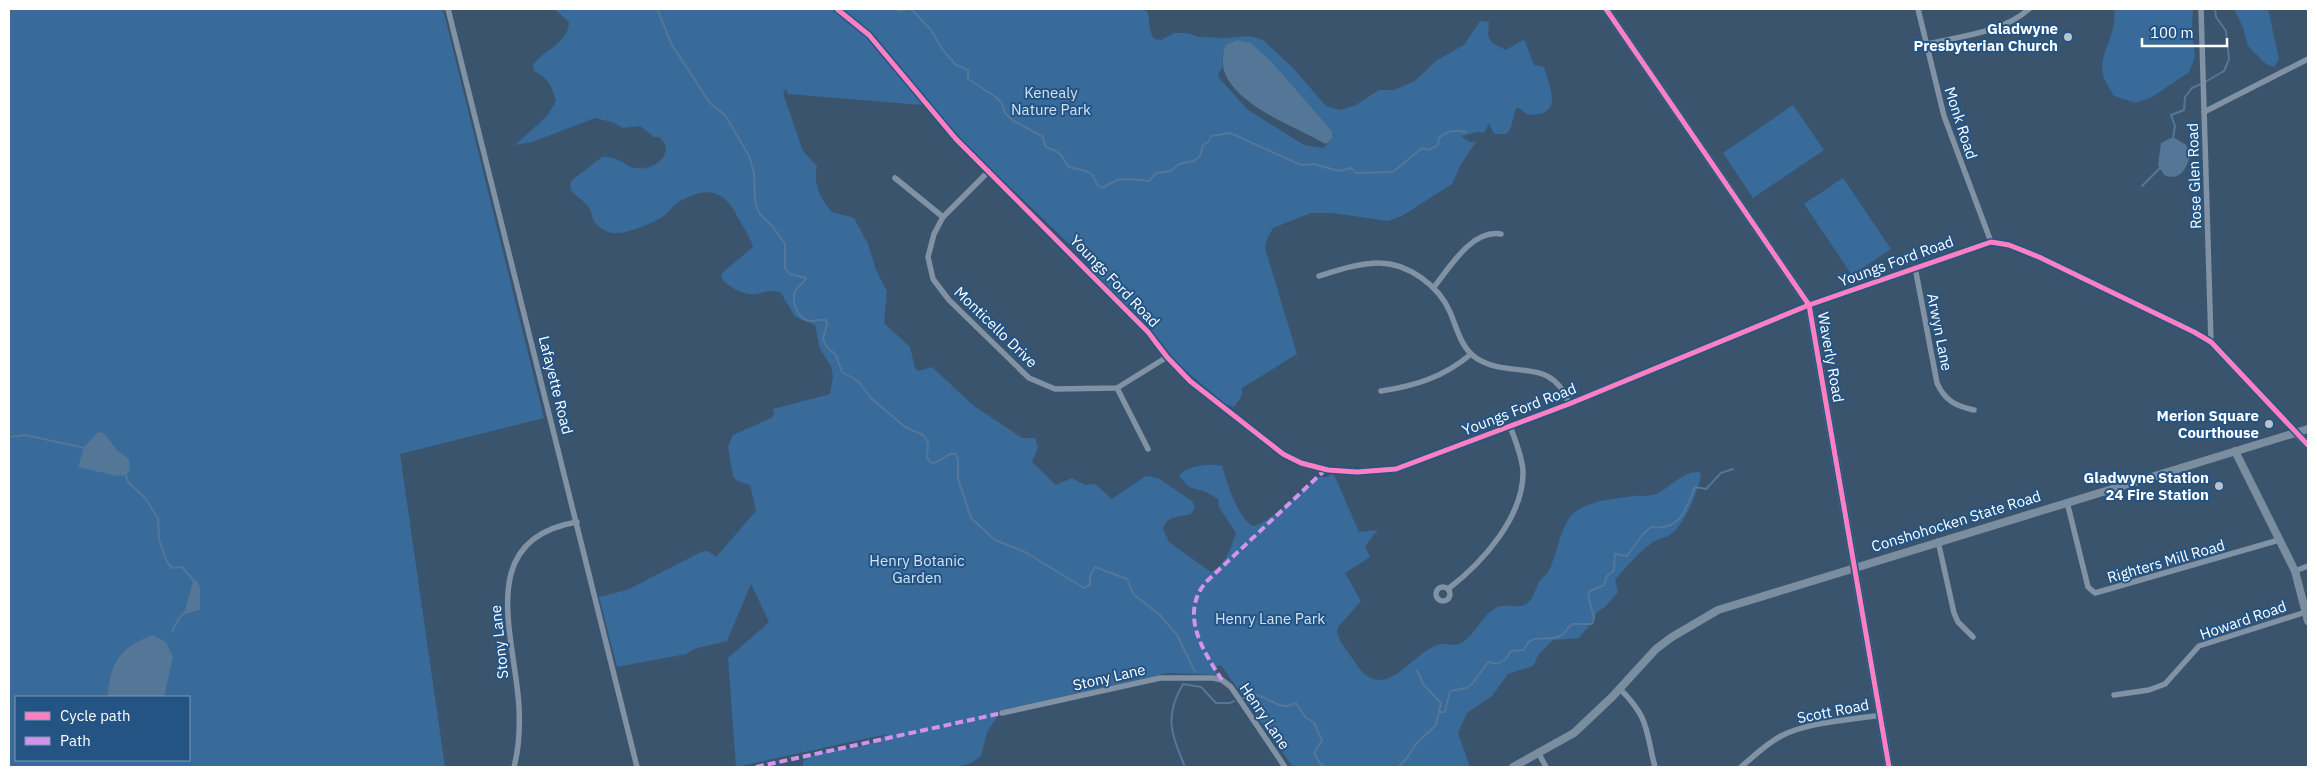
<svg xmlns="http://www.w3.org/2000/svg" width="2317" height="776" viewBox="0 0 2317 776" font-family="'IBM Plex Sans',sans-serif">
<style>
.green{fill:#386a9a;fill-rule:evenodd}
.water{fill:#547697}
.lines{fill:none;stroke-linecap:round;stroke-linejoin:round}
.stream{stroke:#547697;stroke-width:2}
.street{stroke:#8092a4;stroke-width:5.5}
.secondary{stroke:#7b8ea0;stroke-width:8}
.quiet{stroke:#d193ec;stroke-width:4;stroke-dasharray:8 4;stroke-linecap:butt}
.cycleway-casing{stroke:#245484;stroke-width:8}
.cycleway{stroke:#ff80c0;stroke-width:5}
.poi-dot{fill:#bac3cc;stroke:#245484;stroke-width:2}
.labels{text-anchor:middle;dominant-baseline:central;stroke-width:4;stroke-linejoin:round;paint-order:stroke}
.poi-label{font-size:15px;font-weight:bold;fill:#fff;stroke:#245484;text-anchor:end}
.park-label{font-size:15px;fill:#d1e4f6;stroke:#245484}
.street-label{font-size:15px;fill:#fff;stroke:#245484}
</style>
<rect width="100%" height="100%" fill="#3a546e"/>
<g class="green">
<path d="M9,9h434l101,409 -144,36 45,313h-436zM16,697h173v63h-173z"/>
<path d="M554,9h592c6,11 0,16 8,30l7,1 13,-7h12l14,4 25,1 25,-2 13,4 30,28 33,38 14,4 16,-5 23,-15h15l21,-9 22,-21 27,-15 16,-24 9,1 -1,13 4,8 14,7 17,-10 2,1 9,24 10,2c5,19 21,48 -14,48 -6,0 -7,-7 -13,-7 -6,8 -2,18 -11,26h-12l-5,-11 -5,10 -7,-1 -16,4 9,6h6l-15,22 -9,20 -50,32 -14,5 -56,-8h-21l-38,15 -6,11 -2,9 32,106 -55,34v7l-8,12 -9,-3 -45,-38 -34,-42 -41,-39 -24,-30 -133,-127 -24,-32 -3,9 -133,-11 -2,-5 -3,4 20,58 14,15c-4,18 3,33 15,46l22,6 14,26 8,26 11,21 -3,32 26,24 5,21 3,3 14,-4 42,39 48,32h13l3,10 -6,14 24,23 16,-7 13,7 10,-1 17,15 34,-23 12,2 34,23 3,6 -4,7c-12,4 -23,0 -28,15l6,13 42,30c15,-7 20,-24 25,-39l-17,-26 -1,-8 -12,-7 -17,-5 -10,-11c8,-11 31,-13 43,-10 5,17 15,51 31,60 17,-3 51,-37 66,-49h8l6,-5 26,60 19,-2 -13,16 5,11 -25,16 16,28 -23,26 -1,5c2,10 12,21 17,29 29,46 53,-4 83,-16 9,-3 18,3 26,-3 13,-9 18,-25 31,-33 12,-8 23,1 32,-5 8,-5 9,-15 13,-22 3,-5 8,-7 10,-12 8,-14 12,-48 26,-58 17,-12 39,-13 58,-16 7,-1 13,1 19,-1 17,-4 28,-24 47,-23l2,2c-2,16 -17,52 -31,61 -5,3 -12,4 -17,7 -15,11 -27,25 -38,38l3,12 -13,15 -8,5 -5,10 -13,16 -26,2 -14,14 -6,12 -25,8 -16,22 -25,17 -9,20 12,34h-177l-72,-102 -7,2 4,8 -50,-2 -170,38 -1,6 -10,15 -6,24 -10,7 -14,4h-154v-6c23,-18 62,-6 84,-27l-151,33 -8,-109 41,-36 -18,-38 -24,57 -33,8 -8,5 -69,13 -18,-70 28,-7 74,-38 7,-1 8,6 40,-46 -6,-26 -13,-4 -4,-5 -5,-29 5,-12 38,-17 3,-3 -1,-6 57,-15 3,-17 -2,-11 -11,-17 -5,-24 -20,-8 -14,-24c-17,-8 -24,11 -51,-7 -5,-3 -8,-6 -9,-12l32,-27c-4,-13 -11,-21 -17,-33 -15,-28 -35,-26 -60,-10 -5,4 -9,10 -14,13 -11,7 -41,20 -54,15 -21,-10 -12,-17 -22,-28 -7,-8 -20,-11 -14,-24l30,-23c22,-2 26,20 52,8 5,-3 8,-5 11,-11 3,-7 -1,-12 -6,-17h-5l-14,-11 -17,2 -11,-6 -17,-4 -63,24 -17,3 32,-29 9,-15c-4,-15 -8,-23 -22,-30l-1,-6c9,-14 36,-22 36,-43zM1251,43l21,19 60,69v8l-9,9 -19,-3 -56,-35 -28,-31 -2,-5 4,-6v-13z"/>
<path d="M2114,9h79l-1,20 3,28 -6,15 -37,25 -16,6 -22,-7c-4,-7 -9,-14 -11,-21 -5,-22 15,-40 11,-66z"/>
<path d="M2234,9h34l11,50 -5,8 -8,-3 -18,-18 -5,-19z"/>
<path d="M1793,105l31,45 -71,48 -30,-45z"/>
<path d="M1843,178l48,71 -39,26 -48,-71z"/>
</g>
<g class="water">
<path d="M1237,40l14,3 21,19 60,69v8l-6,5 -8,-4c-33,-18 -113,-47 -92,-95z"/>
<path d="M2173,137l13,8 4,10c-3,13 -10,27 -26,20l-6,-10 3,-22z"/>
<path d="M98,432l6,1 13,17 12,9 1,11 -4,5 -9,1 -39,-9 6,-20z"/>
<path d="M196,580l4,7v23l-16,4 9,-33z"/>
<path d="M153,635l13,7 7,15 -9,40h-57c4,-34 12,-50 46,-62z"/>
</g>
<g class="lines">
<g class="stream">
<path d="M657,9l15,36 38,58 15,12 24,41 5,17 1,27 4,13 13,13 13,18v24l5,6 16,4c-2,6 -7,6 -10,12 -6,10 1,29 14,31 5,0 10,-2 16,-1l1,4 -4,15 4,8 9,8 6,17 16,9 13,17 34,29 18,8 5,7 -1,15 3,5 5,1 15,-9h5l3,5v20l13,39 24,22 30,12 59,36 6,-3v-9l5,-9 32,12 6,15 27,21 17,20 18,37"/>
<path d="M896,9l3,2 10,-2 4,2 18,19 11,19 14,16 12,5v9l25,16 9,8 3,10 7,7 31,17c3,17 6,8 16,16 4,4 7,10 10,14 14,5 23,0 28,18l5,3 15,-8 11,-1 21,2 7,-8 15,-2 8,-7 15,-3 6,-5 3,-11 6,-4 2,-5 19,-3 71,32 13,-1 25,7 12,-3 5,5 37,-1 29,-24 7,2 9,-5 1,-7c8,-8 17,-8 27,-6"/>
<path d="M2205,82l19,-11 5,-12 -3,-28 -10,-14 -1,-8"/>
<path d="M2173,138l2,-12 -4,-11 13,-5 1,-13 7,-9 9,-4"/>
<path d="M2142,186l19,-19"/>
<path d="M9,437l16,-2 60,13"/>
<path d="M125,473l3,9 17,16 13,20 1,21 8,23 5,6 10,-1 12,14"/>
<path d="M172,631l8,-14 6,-6"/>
<path d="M1417,670l6,14 18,19 -2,9"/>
<path d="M1243,698c16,-12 29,10 45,8 3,-1 5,-2 8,-3l9,14 9,6 8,17 -8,13 6,11 7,3"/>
<path d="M1185,767c-14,-34 -21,-51 -2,-83l18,3 15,16h14l4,-2"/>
<path d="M1398,767l9,-9 9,-14 20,-19 3,-13h6l5,-21 16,-3 7,-5 15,-21 9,2 9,-5 5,-8 13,-1c7,-19 22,-7 36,-14 5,-2 7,-8 12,-12h20l2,-6 -6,-23 2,-4 14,-6 3,-9 7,-6 1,-16 12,2 16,-22 8,-7c30,4 34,-17 44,-40l11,2 15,-16 12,-4"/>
</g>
<g class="street">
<path d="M448,9l189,758"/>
<path d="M837,9l32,26 87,104 192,193 19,25 23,24 93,73 18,9 27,7 29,2 39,-3 173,-65 240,-99 182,-63 18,3 30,12 155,75 17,10 85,91"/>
<path d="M1918,9l26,107 47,126"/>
<path d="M2201,9l10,333"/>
<path d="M1927,44c34,-8 75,-11 102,-35"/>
<path d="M2204,112l104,-53"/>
<path d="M988,172l-45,45 -9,17 -6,23 5,22 16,21 80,78 26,11 62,-1 50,-31"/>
<path d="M895,178l48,39"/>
<path d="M1915,267l22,116c8,18 19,23 37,27"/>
<path d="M1319,276c19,-6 40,-13 60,-13 29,0 60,23 71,49 7,16 11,36 26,46 36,23 75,-4 93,46"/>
<path d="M1434,287c16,-20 38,-58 67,-53"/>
<path d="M1117,388l31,61"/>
<path d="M1381,391c34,-5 63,-14 90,-37"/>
<path d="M2067,502l21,85 7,6 184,-53"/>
<path d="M1938,541l16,72 4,9 15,15"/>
<path d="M2295,571l13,-5"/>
<circle cx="1443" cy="594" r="7"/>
<path d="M1448,589c34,-26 76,-72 75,-118 -1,-15 -8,-31 -13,-45"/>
<path d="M1620,689c30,30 25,40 35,78"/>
<path d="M2114,695l35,-5 16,-6 34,-38 107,-34"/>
<path d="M1002,713l158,-35h53l9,2 9,7 54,80"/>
<path d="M1538,752l8,15"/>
<path d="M514,767c5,-19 6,-40 5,-60 -4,-71 -45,-168 58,-185"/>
<path d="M1741,767c13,-11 25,-23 40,-31 27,-14 69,-16 100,-21"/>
</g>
<g class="secondary">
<path d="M1606,9l203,296 80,462"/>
<path d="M2296,433l12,12"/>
<path d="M2235,451l60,120 13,50"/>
<path d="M1513,767l61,-34 38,-36 44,-48 16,-12 46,-27 590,-181"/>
</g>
<g class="quiet">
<path d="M1222,680c-19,-29 -43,-66 -16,-98l120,-113"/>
<path d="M756,767l246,-54"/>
</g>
<g class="cycleway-casing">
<g id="cycleway">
<path d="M837,9l32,26 87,104 192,193 19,25 23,24 93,73 18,9 27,7 29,2 39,-3 173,-65 240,-99 182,-63 18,3 30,12 155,75 17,10 97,103"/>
<path d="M1606,9l203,296 80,462"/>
</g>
</g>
<use href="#cycleway" class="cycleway"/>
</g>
<g class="poi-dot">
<circle cx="2068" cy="37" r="5"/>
<circle cx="2269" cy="424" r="5"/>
<circle cx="2219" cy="486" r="5"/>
</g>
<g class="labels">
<g class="poi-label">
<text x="2058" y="28">Gladwyne<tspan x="2058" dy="17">Presbyterian Church</tspan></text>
<text x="2259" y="415">Merion Square<tspan x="2259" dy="17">Courthouse</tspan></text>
<text x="2209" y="477">Gladwyne Station<tspan x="2209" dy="17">24 Fire Station</tspan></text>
</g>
<g class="park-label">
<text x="1051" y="92">Kenealy<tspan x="1051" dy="17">Nature Park</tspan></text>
<text x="917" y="560">Henry Botanic<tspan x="917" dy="17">Garden</tspan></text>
<text x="1270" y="618">Henry Lane Park</text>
</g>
<g class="street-label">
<text transform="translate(1961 123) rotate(72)">Monk Road</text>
<text transform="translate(2194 176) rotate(-92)">Rose Glen Road</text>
<text transform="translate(1896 261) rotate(-20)">Youngs Ford Road</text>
<text transform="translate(1115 281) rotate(46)">Youngs Ford Road</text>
<text transform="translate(996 327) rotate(44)">Monticello Drive</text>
<text transform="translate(1940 332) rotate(79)">Arwyn Lane</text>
<text transform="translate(1831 357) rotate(80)">Waverly Road</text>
<text transform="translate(556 385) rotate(76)">Lafayette Road</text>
<text transform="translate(1519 409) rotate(-21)">Youngs Ford Road</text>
<text transform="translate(1956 521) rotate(-17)">Conshohocken State Road</text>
<text transform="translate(2166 561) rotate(-16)">Righters Mill Road</text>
<text transform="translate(2243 620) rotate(-19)">Howard Road</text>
<text transform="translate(499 642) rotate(-96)">Stony Lane</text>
<text transform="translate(1109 677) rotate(-13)">Stony Lane</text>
<text transform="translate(1833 711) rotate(-11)">Scott Road</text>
<text transform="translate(1265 716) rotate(56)">Henry Lane</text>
</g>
</g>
<rect width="2317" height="776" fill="none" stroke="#ffffff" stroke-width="20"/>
<rect x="15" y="696" width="175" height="65" fill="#245484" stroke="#7c98b5"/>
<rect x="25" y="712" width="25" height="8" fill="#ff80c0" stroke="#7c98b5"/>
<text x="60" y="721" font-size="15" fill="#ffffff">Cycle path</text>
<rect x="25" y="737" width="25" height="8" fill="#d193ec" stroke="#7c98b5"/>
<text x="60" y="746" font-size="15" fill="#ffffff">Path</text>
<path d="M2142 38v8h85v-8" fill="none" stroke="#ffffff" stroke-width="2.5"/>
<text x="2150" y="38" font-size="15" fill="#ffffff" stroke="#245484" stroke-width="4" paint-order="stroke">100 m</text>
</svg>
